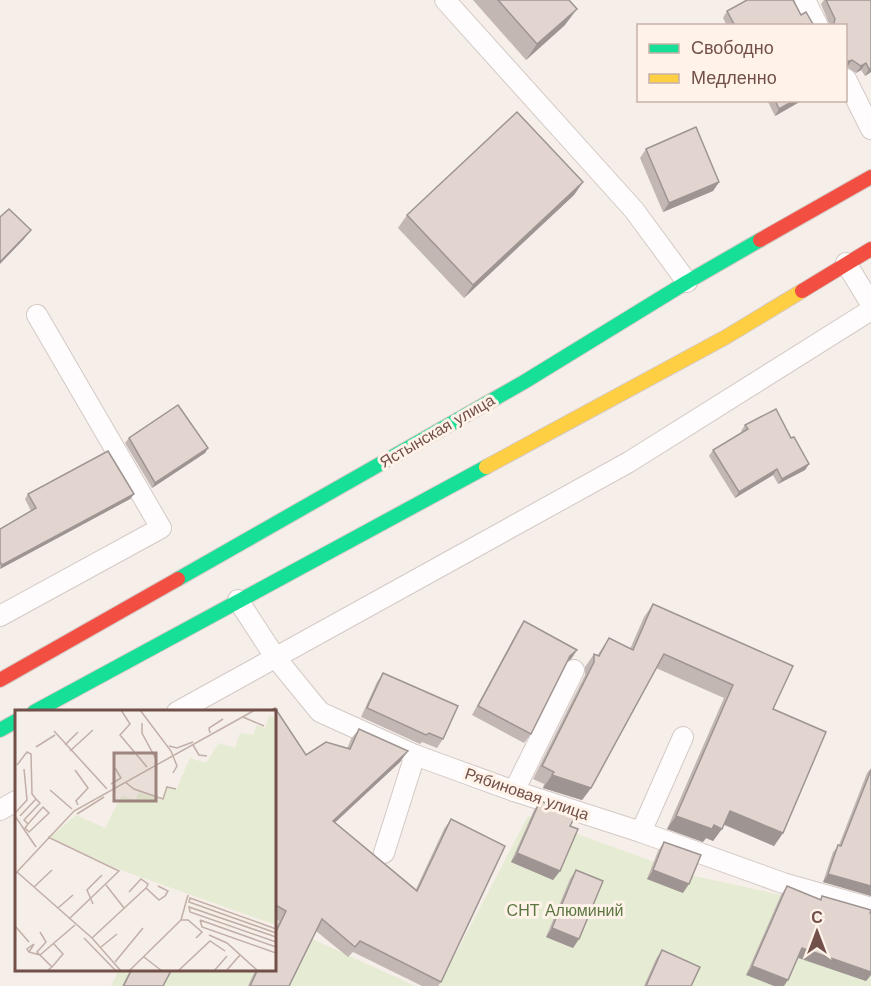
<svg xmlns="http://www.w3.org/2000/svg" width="871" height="986" viewBox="0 0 871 986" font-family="'Work Sans',sans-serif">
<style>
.green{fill:#e6ebd3}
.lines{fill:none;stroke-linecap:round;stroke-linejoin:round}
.lane-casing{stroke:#d4c9c5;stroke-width:22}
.fast-casing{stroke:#d5c8c5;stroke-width:16}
.slow-casing{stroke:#d5c8c5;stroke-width:16}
.jam-casing{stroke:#d5c8c5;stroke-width:16}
.lane{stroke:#fefcfc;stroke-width:20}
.fast{stroke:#16e098;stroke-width:14}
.slow{stroke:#ffcf43;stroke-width:14}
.jam{stroke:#f24e42;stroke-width:14}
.wall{fill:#c2b7b3}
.shaded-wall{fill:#9e9592}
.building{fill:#e2d5d0;stroke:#9e9592;stroke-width:1.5}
.labels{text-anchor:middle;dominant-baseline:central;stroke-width:6;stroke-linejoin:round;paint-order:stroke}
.street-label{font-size:16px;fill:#725049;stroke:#fff2e8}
.park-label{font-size:16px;fill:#5c7842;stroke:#fff2e8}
.inset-road{fill:none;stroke:#c1afa8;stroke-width:1.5}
.view{fill:#9e847e;fill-opacity:0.15;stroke:#9e847e;stroke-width:3}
.inset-edge{fill:none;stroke:#725049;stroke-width:3}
</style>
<rect width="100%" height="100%" fill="#f6eee8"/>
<g class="green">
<path d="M528,816l162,59 91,20 90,29v62h-432z"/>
<path d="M275,922l140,64h-304l8,-16h155z"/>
</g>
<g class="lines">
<g class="lane-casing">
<g id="lane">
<path d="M445,0l189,210 53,72"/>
<path d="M805,0l13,26"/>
<path d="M846,79l25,50"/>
<path d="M846,263l25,41"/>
<path d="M238,600l37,57 45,55 95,43 99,36 127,41 142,51 88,25"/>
<path d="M0,616l161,-88 -124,-213"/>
<path d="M177,712l452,-250 242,-152"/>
<path d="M514,791l60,-121"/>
<path d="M0,810l16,-9"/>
<path d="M641,832l42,-95"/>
<path d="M384,853l31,-98"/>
</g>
</g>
<g class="fast-casing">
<g id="fast">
<path d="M178,579l346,-197 163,-100 73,-42"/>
<path d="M34,712l452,-245"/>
<path d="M0,730l16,-9"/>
</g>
</g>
<g class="slow-casing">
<path id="slow" d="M486,467l240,-130 76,-46"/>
</g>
<g class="jam-casing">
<g id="jam">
<path d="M760,240l111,-63"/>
<path d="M802,291l69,-42"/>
<path d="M0,680l178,-101"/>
</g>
</g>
<use href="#lane" class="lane"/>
<use href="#fast" class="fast"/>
<use href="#slow" class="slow"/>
<use href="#jam" class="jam"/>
</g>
<g class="wall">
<path d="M473,0h96l-4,25 -39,35z"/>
<path d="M824,0h47v72l-6,4 -4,-6 -5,3 -9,-6h-1v-41h-16l-9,-22z"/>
<path d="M727,11l74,4 13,11h-87l-4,-8z"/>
<path d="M767,100h36l-28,16z"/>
<path d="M646,149l73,33 -6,9 -50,21 -23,-54z"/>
<path d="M583,182l-9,13 -110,103 -66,-70 9,-13z"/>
<path d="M745,425l46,13 18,26 -4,6 -27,14 -5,-9 -38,23 -26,-42 4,-6 29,-18 -1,-1z"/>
<path d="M129,438l79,10 -3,5 -53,35 -27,-45z"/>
<path d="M28,494h106l-4,5 -130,70v-40l31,-18 -6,-12z"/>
<path d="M653,604l120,105 10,124 -9,13 -50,-21 -11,16 -7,-3 -3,4 -36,-13 57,-131 -68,-30 -65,120 -9,12 -39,-12 1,-4 -11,-5 52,-104v-8l9,-13 3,2 12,-18 21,11 14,-32z"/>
<path d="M524,621l53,29 -6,9 -5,3 -35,72 -7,9 -52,-28 46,-85z"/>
<path d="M383,673l60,66 -6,9 -15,-6 -2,2 -59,-27 16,-35z"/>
<path d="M274,711l32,44 41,-6 4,-10 8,-10 41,33 -65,60 81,67 28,-60 7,-10 -10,163 -3,4h-16l-69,-34 -5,5 -32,-26 -27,55h-41l8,-17h18v-38l5,-10 -5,-2z"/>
<path d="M871,768v128l-48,-14 10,-30 6,-7 28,-72z"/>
<path d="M540,801l30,25 -10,45 -7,9 -42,-18 23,-52z"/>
<path d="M664,842l19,51 -36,-14 11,-28z"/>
<path d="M576,870l3,69 -6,9 -27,-11 24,-58z"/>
<path d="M787,886l33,13 2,-3 49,17v62l-5,6 -68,-23 -52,17 35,-80z"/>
<path d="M662,950l29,36h-47l12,-27z"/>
<path d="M131,969h41l-9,17h-41z"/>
</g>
<g class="shaded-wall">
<path d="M577,9l-12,16 -39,35 11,-16z"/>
<path d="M852,60l-5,7h-1v-5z"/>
<path d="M866,63l-5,7 -5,3 5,-7z"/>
<path d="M871,68v4l-6,4 4,-7z"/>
<path d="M795,100h8l-28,16 4,-7z"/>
<path d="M583,182l-9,13 -110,103 9,-13z"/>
<path d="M719,182l-6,9 -50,21 6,-9z"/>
<path d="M31,230l-7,9 -24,25v-2z"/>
<path d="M208,448l-3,5 -53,35 3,-5z"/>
<path d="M809,464l-4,6 -27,14 4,-5z"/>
<path d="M777,469l-4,6 -38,23 4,-6z"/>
<path d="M134,494l-4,5 -130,70 2,-4z"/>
<path d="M577,650l-6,9 -8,6 7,-9z"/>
<path d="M408,751l-8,11 -74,69 7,-10z"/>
<path d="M552,775l39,13 -9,12 -39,-12z"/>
<path d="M730,811l53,22 -9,13 -53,-23z"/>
<path d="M676,816l38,9 8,4 -9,12 -7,-3 -3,4 -36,-13z"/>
<path d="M517,853l43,18 -7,9 -42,-18z"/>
<path d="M653,870l36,14 -6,9 -36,-14z"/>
<path d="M828,874l43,12v10l-48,-14z"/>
<path d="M552,928l27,11 -6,9 -27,-11z"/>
<path d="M802,948l69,24v3l-5,6 -70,-24z"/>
<path d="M752,966l36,14 -4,6h-10l-28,-11z"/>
</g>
<g class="building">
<path d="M498,0h71l8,9 -40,35z"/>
<path d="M747,0h46l8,15 5,-3 8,14h-79l-8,-15z"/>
<path d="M826,0h45v68l-2,1 -3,-6 -5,3 -9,-6 -6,2v-36h-13l2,-7z"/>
<path d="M775,100h20l-16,9z"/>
<path d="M517,112l66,70 -110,103 -66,-70z"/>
<path d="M696,127l23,55 -50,21 -23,-54z"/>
<path d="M9,209l22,21 -31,32v-45z"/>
<path d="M178,405l30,43 -53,35 -26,-45z"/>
<path d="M776,409l15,29 3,-1 15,27 -27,15 -5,-10 -38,23 -26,-42 35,-21 -3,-4z"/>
<path d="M108,451l26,43 -132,71 -2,-3v-33l36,-21 -8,-14z"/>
<path d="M653,604l140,62 -20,43 53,23 -43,101 -53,-22 -8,18 -8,-4 -2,4 -36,-13 57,-131 -69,-31 -73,134 -39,-13 2,-3 -12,-6 52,-104v-8l5,2 10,-18 24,12z"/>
<path d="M524,621l53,29 -7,6 -39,78 -53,-28z"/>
<path d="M383,673l75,33 -15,33 -14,-6 -3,2 -59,-27z"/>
<path d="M275,708l31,47 20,-13 24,7 9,-20 49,22 -75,70 84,70 34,-72 54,27 -64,136 -81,-41 -5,6 -33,-28 -33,67h-39l8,-17h16v-33l12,-25 -12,-7v-193h-5z"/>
<path d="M871,770v116l-43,-12 10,-29 3,1z"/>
<path d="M540,801l37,12 -7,13 8,3 -18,42 -43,-18z"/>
<path d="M664,842l37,13 -12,29 -36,-14z"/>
<path d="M576,870l27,11 -24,58 -27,-11z"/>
<path d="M787,886l34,14 1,-4 49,14 -1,3h1v59l-69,-24 -14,32 -36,-14z"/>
<path d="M662,950l38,17 -9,19h-45z"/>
<path d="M132,969h40l-9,17h-38l-1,-1z"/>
</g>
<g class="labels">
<g class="street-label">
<text transform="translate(437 431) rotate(-30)">Ястынская улица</text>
<text transform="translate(527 794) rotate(19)">Рябиновая улица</text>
</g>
<g class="park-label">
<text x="565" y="910">СНТ Алюминий</text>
</g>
</g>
<g transform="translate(15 710)">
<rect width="261" height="261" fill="#f6eee8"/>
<path d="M254,6l7,2v207l-158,-56 -68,-32 26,-22 29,13 17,-33 13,6 4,-9 23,8 4,-14 10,4 14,-32 16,5 13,-20 16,5 5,-15 13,2 4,-10 8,3z" fill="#e6ebd3"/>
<path class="inset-road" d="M106,0l9,14 -10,11 27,32M125,0l31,41 6,15 -4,7M228,7l21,9M127,13v10l15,28M39,21l53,58M195,23l-1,-5 14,-9M50,35l13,-13M178,35l6,10 8,1M154,36l8,2 16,-6M21,37l19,-12M55,41l23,-21M2,55l10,-13 4,2 1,40 4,5 -16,17M60,60l13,18 -12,13 2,4M110,72l9,7 29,10 4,-12 9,2M96,74l10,-6 -6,-10M35,80l22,19M1,102l11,-12 -3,-31M62,104l27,-17M0,106l21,31M13,114l-3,4 4,4 20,-19 -6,-6 -15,17 -4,-4 16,-17 -4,-4M33,127l71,34 -50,48M2,162l75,66 29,33M0,164l59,-63 181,-101M91,175l18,23M19,177l18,-17M114,182l12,-13 7,5 -2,4M173,185l-7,25h7l14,12 -6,6M78,194l-6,-14 15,-15M43,198l15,-13M185,210l2,7 74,26M185,210l76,27M0,216l14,16M261,219l-86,-31 -1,4 87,31M194,225l18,8 31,28M261,227l-87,-30 1,5 86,30M69,228l32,33M77,228l54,-50 13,12 6,-4 3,-5 -10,-5M86,237l16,-13M14,242l-2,-3 7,-5 -5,8 11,3 -3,-3 9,-10 -6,-10M129,247l18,14M100,252l28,-34M37,257l11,-13 -10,-11M32,261l5,-4 -12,-12 35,-30M114,261l52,-51M163,261l32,-30 15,10M199,261l13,-15M211,261l14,-16"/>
<path class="view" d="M99,43h42v48h-42z"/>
<rect width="261" height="261" class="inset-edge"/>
</g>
<rect x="637" y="24" width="210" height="78" fill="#fff2e8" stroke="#c7b1a8" stroke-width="1.5"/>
<rect x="649" y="44" width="30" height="9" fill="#16e098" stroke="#c7b1a8" stroke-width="1.5"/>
<text x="691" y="54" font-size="18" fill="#725049">Свободно</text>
<rect x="649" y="74" width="30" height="9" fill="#ffcf43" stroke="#c7b1a8" stroke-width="1.5"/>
<text x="691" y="84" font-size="18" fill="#725049">Медленно</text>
<g transform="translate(817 932)" stroke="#fff2e8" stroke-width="4.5" paint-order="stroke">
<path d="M0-4.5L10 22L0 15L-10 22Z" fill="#725049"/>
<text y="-9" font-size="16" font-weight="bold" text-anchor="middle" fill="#725049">С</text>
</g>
</svg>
